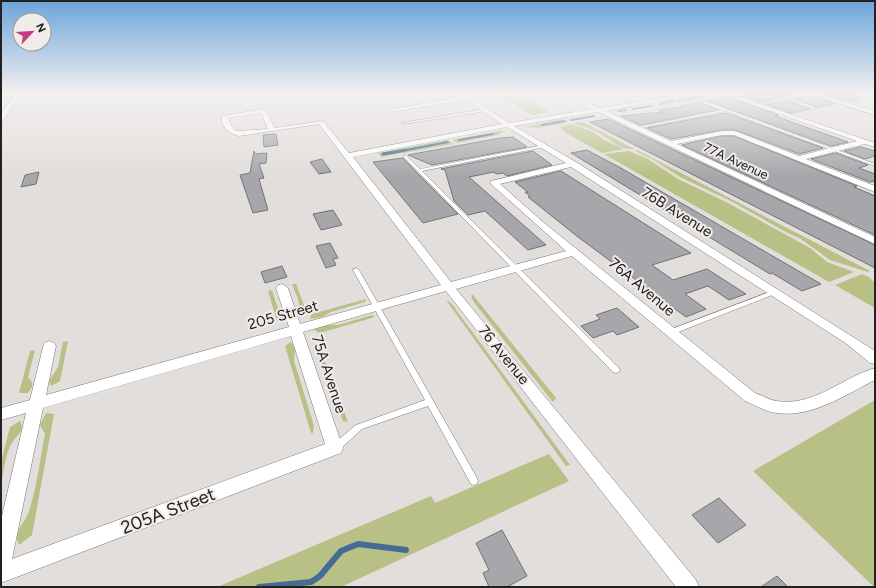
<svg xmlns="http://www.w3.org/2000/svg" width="876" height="588" viewBox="0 0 876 588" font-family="Figtree,sans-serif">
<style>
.green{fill:#b9c085}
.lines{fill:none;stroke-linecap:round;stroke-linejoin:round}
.stream-far2{stroke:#446c94;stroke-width:2}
.stream-far1{stroke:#446c94;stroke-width:3}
.stream{stroke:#446c94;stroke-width:6}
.building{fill:#a7a6aa;stroke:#727275}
.service-casing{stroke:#7a7775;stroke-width:1}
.minor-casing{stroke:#7a7775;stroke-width:1}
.service{fill:#fff;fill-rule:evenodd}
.minor{fill:#fff;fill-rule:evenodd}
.labels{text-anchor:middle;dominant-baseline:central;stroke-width:4;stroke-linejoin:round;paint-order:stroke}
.far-street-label{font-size:13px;fill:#222120;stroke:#efece9}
.street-label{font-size:15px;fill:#222120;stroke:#efece9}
.near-street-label{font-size:18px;fill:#222120;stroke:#efece9}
</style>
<rect width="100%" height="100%" fill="#e2dedc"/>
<g class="green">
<path d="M497,94c22,0 34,9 53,18l-18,3z"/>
<path d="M562,119l7,3 -32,6 -13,-1z"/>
<path d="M582,122h1l51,27c-14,2 -27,-13 -39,-18 -8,-4 -15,-5 -23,-8z"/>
<path d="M571,124l22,8 11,8 20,9 -22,4 -36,-20 -7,-6z"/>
<path d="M499,131h5l-6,4 -41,8 -5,-3z"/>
<path d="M447,140l6,4 -72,13 -3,-4z"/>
<path d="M637,150l233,121 -2,1 -38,-12 -29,-21 -19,-9 -49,-28 -53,-25 -26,-17 -19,-9z"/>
<path d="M629,151l19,8 30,20 48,23 84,46 17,14 27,10 -25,10 -225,-128z"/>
<path d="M862,274l7,3 6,6v25l-40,-23z"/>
<path d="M292,284h4l11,29 -6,4 -4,-5 2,-10z"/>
<path d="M272,290l6,19 7,7 -1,6 -7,-1 -9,-30z"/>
<path d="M471,295h2l83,103 -3,4 -80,-101z"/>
<path d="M366,299l-1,3 -34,10 -9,5 -12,2 2,-5z"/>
<path d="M446,300l5,3 119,162 -4,1z"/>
<path d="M372,315l3,2 -55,16 -6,-3 11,-5h13z"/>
<path d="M68,341l-8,40 -9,5 -2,-5 9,-14 5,-25z"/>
<path d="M291,342l4,6 -1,13 20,65 -1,7h-2l-26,-87z"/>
<path d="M35,350l-7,27 4,5v5l-4,6h-9l11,-42z"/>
<path d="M320,360l6,3 22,59 -5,-1z"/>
<path d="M875,400v187h-1l-121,-116z"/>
<path d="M46,413l8,1 -22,121 -13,10c-7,-14 6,-21 10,-34 8,-24 11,-52 16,-77l-5,-9z"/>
<path d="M20,421c6,10 -4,15 -8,22 -7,11 -8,28 -11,41v-22l9,-35z"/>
<path d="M549,454l20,27 -228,106h-124l214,-91 4,7z"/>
</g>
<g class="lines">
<g class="stream-far2">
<path d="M679,101l23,-5"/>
<path d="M660,104l14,-3"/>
<path d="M633,109l18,-3"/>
<path d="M618,111l8,-1"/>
<path d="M571,120l23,-4"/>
<path d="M542,125l23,-4"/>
<path d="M459,140l34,-6"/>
<path d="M401,151l47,-9"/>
</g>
<path class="stream-far1" d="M383,154l23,-4"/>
<path class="stream" d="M259,587l52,-5 9,-6 21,-25 17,-7 48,6"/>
</g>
<g class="building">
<path d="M745,94h50l-36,8 -20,-7z"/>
<path d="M825,94h33l1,5 -11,2z"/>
<path d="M809,95l26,9 -19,4 -1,-2 -21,-7z"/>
<path d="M727,97l51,18 -3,1 73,26 -17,4 -123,-45z"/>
<path d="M785,101l25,8 -19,4 -24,-8z"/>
<path d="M700,102l17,8 -77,15 -19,-9 42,-4 -5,-2 26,-3 -3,-1z"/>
<path d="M726,113l97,35 -24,6 -64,-24h-13l-51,9 -24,-11z"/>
<path d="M608,119l267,126v23l-285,-146z"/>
<path d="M276,134l2,11 -14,2 -1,-12z"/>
<path d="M722,136h12l123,50 -3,1 21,9v39l-193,-90z"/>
<path d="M513,137l14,10 -95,18 -24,-10 92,-17z"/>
<path d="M861,147l14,4v5l-10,3 -21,-8z"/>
<path d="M587,150l32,17 202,117 -19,7 -30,-18 -2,1 -199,-121z"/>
<path d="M254,151l1,3 12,-1 -1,10 -7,1 5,14 -5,1 9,31 -15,3 -13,-38 10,-2z"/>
<path d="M533,151l19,14 -45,11 -4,-3 -7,1 -2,-2 -25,5 77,68 -18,5 -43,-39 -17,4 -14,-14 -9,-31 -4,-1z"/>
<path d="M836,153l32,12 -9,3 16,6v7l-5,1 -59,-23z"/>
<path d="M403,158l17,18 38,38 -35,9 -50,-61z"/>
<path d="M322,159l9,13 -12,2 -9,-12z"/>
<path d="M561,171l130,82 -39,12 21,15 34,-11 39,25 -17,6 -21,-14 -23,8 21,15 -20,8 -108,-80 -50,-40 2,-1 -5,-4h3l-13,-10z"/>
<path d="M39,172l-3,12 -15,3 4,-12z"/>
<path d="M333,210l9,15 -21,5 -8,-16z"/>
<path d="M330,243l8,15 -5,1 3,6 -10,3 -10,-22z"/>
<path d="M282,266l5,11 -22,6 -4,-11z"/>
<path d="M617,308l22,19 -22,8 -4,-4 -20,7 -12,-12 19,-7 -4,-4z"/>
<path d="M719,498l27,27 -28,18 -26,-28z"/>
<path d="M502,530l25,46 -20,11h-18l-6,-14 6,-3 -13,-27z"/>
<path d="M777,576l11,11h-27z"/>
</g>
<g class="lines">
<g class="service-casing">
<g id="service">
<path d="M803,94h6l-21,5 27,8v2l-30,-10 -23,5 -2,-1z"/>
<path d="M702,100l173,64v2l-149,-55 -90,18 -2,-1 88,-18 -21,-8z"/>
<path d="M485,109h1v2l-82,13 -2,-1z"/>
<path d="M544,145l2,1 -1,1 -123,24 197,197 1,2 -1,2 -3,1 -3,-1 -210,-216 3,-1 14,14z"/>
<path d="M356,268l3,2 118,208 1,3 -1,3 -3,1 -3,-1 -43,-78 -66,23 -24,22 -3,1 -3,-1 -1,-3 1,-3 24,-20 69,-25 -72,-130z"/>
<path d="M775,290l3,2 -1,1 -104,41h-4l-1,-2 1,-2z"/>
</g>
</g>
<g class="minor-casing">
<g id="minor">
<path d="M15,94h6l-18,26 -2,1v-7z"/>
<path d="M458,94h7l5,3 39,26 83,-14 -30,-15h8l30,14 86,-14h14l-94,17 65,30 51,-10h13l64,25 58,-15 -135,-47h9l144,49v4l-10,-3 -59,15 69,27v6l-141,-57h-12l-45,9 198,93v7l-277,-132 -84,14 62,36 299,189v13l-5,-1 -23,-19 -276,-177 -71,17 43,38 212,171c7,2 14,7 21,8 38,6 65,-23 99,-33v12c-30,15 -63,38 -98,33 -11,-1 -22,-8 -32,-12l-173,-145 -116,33 240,291 3,7h-23l-230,-296 -143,41 40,116 -2,5 -340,130v-63l25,-107 -25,7v-12l29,-8 14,-57 5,-2 5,2 2,3 -10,49 243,-68 -13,-39 2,-3 4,-1 6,4 12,36 141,-39 -122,-161 -80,12c-10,-2 -19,-10 -17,-20l41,-7 3,2 9,17 48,-7 26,32 153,-29 -36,-24 -75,12 -3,-2 74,-13zM261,113l7,16 -32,2 -4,-4 -4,-9zM507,127l59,36 -75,18 -1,2 76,68 -115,31 -98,-125zM291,336l34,108 -313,115 31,-151z"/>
<path d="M810,94h10l55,17v4z"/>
</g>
</g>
<use href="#service" class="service"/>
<use href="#minor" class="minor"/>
</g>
<linearGradient id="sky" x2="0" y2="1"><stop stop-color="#6ca4da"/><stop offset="0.53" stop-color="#f2f0ef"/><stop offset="1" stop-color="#f2f0ef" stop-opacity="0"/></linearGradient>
<rect width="876" height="176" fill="url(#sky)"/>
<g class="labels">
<g class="far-street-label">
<text transform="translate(736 161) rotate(25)">77A Avenue</text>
</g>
<g class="street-label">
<text transform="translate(677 212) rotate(32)">76B Avenue</text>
<text transform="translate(642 287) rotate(40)">76A Avenue</text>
<text transform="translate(283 315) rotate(-16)">205 Street</text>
<text transform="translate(504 355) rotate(51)">76 Avenue</text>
<text transform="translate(329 374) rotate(72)">75A Avenue</text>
</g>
<g class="near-street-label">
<text transform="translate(168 511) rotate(-21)">205A Street</text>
</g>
</g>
<rect width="876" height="588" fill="none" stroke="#222120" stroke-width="4"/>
<g transform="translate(32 32) rotate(65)"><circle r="19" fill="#efece9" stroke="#9d9b99"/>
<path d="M0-3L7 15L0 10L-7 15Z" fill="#c23e83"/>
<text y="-6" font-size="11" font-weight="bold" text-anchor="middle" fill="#222120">N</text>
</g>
</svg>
